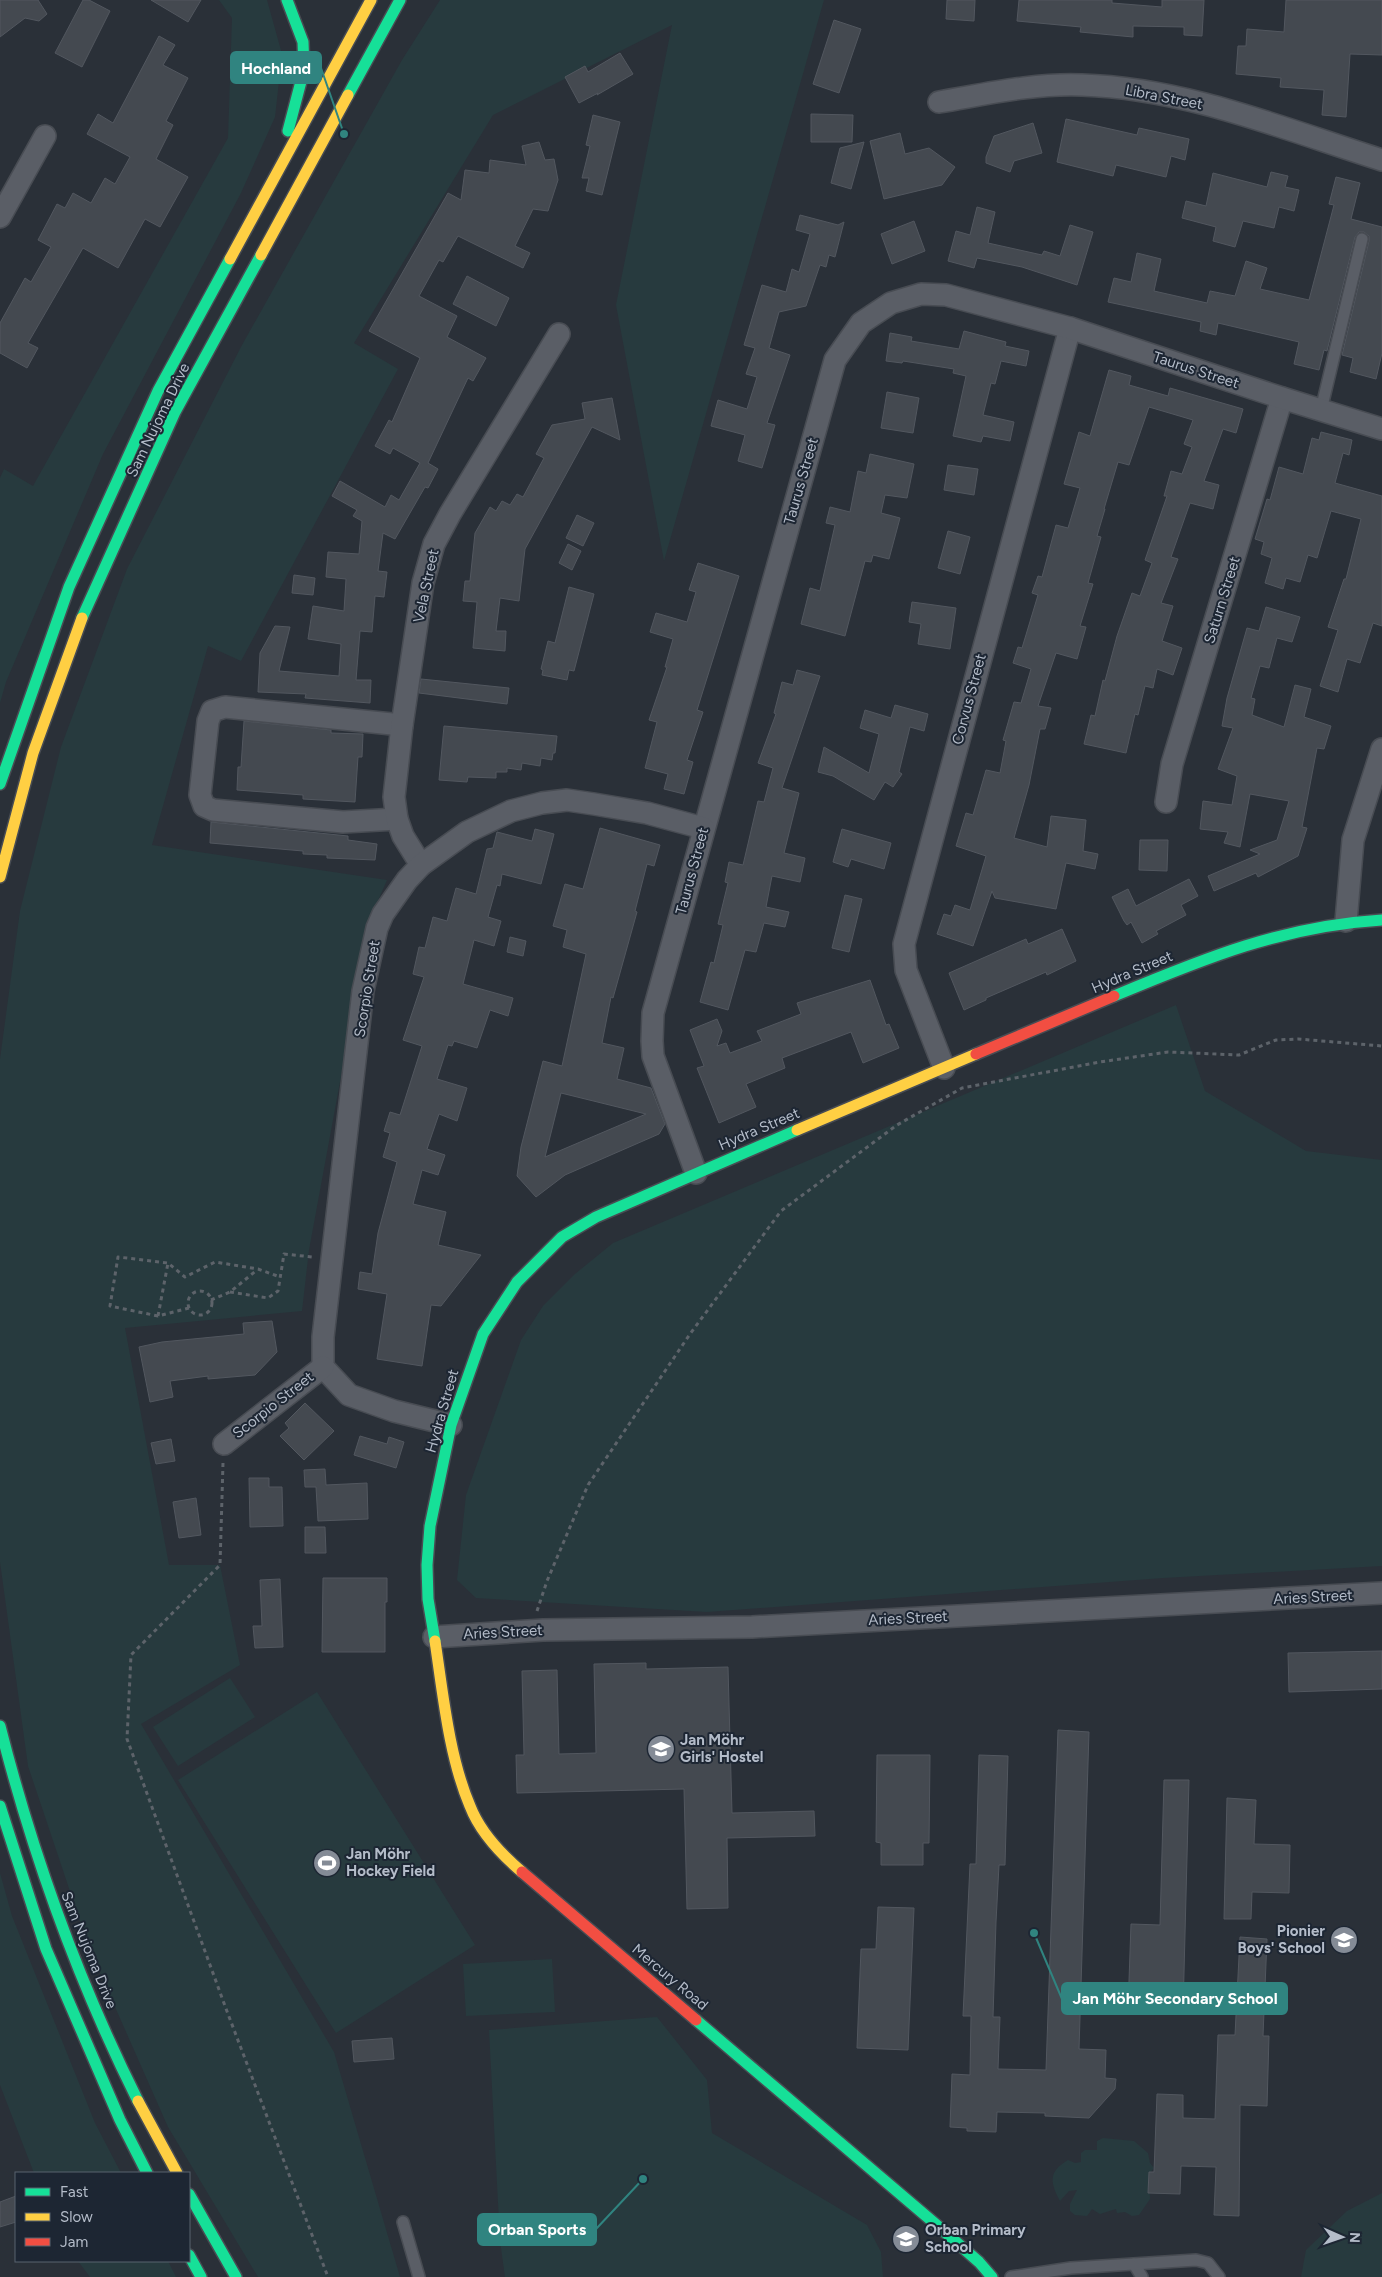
<svg xmlns="http://www.w3.org/2000/svg" width="1382" height="2277" viewBox="0 0 1382 2277" font-family="Figtree,sans-serif">
<style>
.green{fill:#273a3e}
.building{fill:#444950;stroke:#52575f;fill-rule:evenodd}
.lines{fill:none;stroke-linecap:round;stroke-linejoin:round}
.lane-casing{stroke:#484c53;stroke-width:14}
.street-casing{stroke:#484c53;stroke-width:24}
.fast-casing{stroke:#484c53;stroke-width:14}
.slow-casing{stroke:#484c53;stroke-width:14}
.jam-casing{stroke:#484c53;stroke-width:14}
.path{stroke:#5d636a;stroke-width:3;stroke-dasharray:4 4;stroke-linecap:butt}
.lane{stroke:#5a5e66;stroke-width:11}
.street{stroke:#5a5e66;stroke-width:21}
.fast{stroke:#16e098;stroke-width:11}
.slow{stroke:#ffcf43;stroke-width:11}
.jam{stroke:#f24e42;stroke-width:11}
.labels{text-anchor:middle;dominant-baseline:central;stroke-width:4;stroke-linejoin:round;paint-order:stroke}
.street-label{font-size:15px;fill:#b4bcc9;stroke:#1d2633}
.poi-label{font-size:15px;font-weight:bold;fill:#b4bcc9;stroke:#1d2633;text-anchor:start}
.leader{fill:none;stroke:#308480;stroke-width:2}
.callout-dot{fill:#308480;stroke:#1d2633;stroke-width:2}
.callout{fill:#308480;stroke:#308480;stroke-width:2}
.callout-label{font-size:16px;text-anchor:middle;font-weight:bold;fill:#fff}
</style>
<rect width="100%" height="100%" fill="#2a3038"/>
<g class="green">
<path d="M219,0h48l15,54 -7,63 -34,76 -138,261 -97,228 -6,21v-225l4,-9 29,17 195,-348 4,-120z"/>
<path d="M440,0h384l-160,561 -48,-256 56,-280 -179,90 -139,228 44,26 -157,292 -33,-15 -56,199 235,35 -17,39 -61,331 -7,61 -177,17 44,237h51l20,100 -99,59 193,328 66,225h-142l-90,-150 -79,-179 -61,-182 -28,-204v-503l20,-148 41,-164 66,-178 115,-224 160,-285z"/>
<path d="M1176,1005l29,86 101,60 76,9v406l-219,12 -456,34 -231,-14 -19,-18 9,-85 55,-155 22,-34 32,-32 38,-31z"/>
<path d="M230,1678l25,39 -77,49 -25,-39z"/>
<path d="M317,1692l158,253 -139,88 -158,-253z"/>
<path d="M0,1873l12,43 83,207 26,50h-87l-34,-88z"/>
<path d="M552,1959l3,53 -89,4 -3,-52z"/>
<path d="M657,2017l50,63 5,53 155,92 14,27 2,25h-378l-5,-36 -11,-211z"/>
<path d="M1103,2138l31,3 14,12 2,10 4,5 -5,6 1,25 -11,16 -7,1 -7,-4 -8,1 -1,-4 -16,5 -8,-5 -5,7 -12,-1 -5,-4v-7l7,-14 -8,1 -9,10c-10,-19 -12,-29 8,-41l7,3 6,-1v-9l4,-3h12v-9z"/>
<path d="M1382,2193v84h-81l5,-27 41,-39z"/>
<path d="M78,2261h90l8,16h-86z"/>
</g>
<g class="building">
<path d="M0,0h38l9,14 -8,7 -14,-3 -25,19z"/>
<path d="M83,0h6l21,11 -28,56 -27,-14z"/>
<path d="M151,0h50l-13,22z"/>
<path d="M947,0h28l-1,21 -28,-2z"/>
<path d="M1019,0h93v3l50,4v-7h42l-2,36 -18,-1v-8l-51,-1v11l-53,-5 1,-5 -64,-6z"/>
<path d="M1286,0h96v55l-32,-1 -4,63 -24,-2 2,-25 -44,-3 1,-9 -45,-4 2,-28h8l1,-17 37,3z"/>
<path d="M834,20l27,9 -22,64 -26,-9z"/>
<path d="M159,36l16,9 -12,20 25,13 -22,43 7,4 -17,34 32,18 -28,50 -15,-8 -27,49 -35,-20 -55,95 10,5 -11,20 -27,-15v-30l25,-45 6,4 20,-35 -13,-7 19,-36 8,4 8,-15 18,10 14,-25 10,6 15,-27 -43,-23 11,-20 15,9z"/>
<path d="M620,53l13,21 -36,21 1,-2 -19,10 -14,-26 20,-11 3,6z"/>
<path d="M811,114l42,1 -1,27h-41z"/>
<path d="M593,115l27,7 -18,73 -16,-4 3,-13h-7l8,-32 -4,-1z"/>
<path d="M1066,119l71,16 2,-7 50,11 -4,21 -14,-4 -5,21 -50,-12 -3,11 -56,-14z"/>
<path d="M1033,123l9,30 -28,8 -4,11 -24,-9v-6l8,-21z"/>
<path d="M900,133l5,21 24,-6 26,19 -13,18 -58,14 -14,-58z"/>
<path d="M539,142l6,18 9,-1 4,21 -10,31 -15,-2 -18,37 15,7 -7,15 -65,-32 -15,26 -4,-2 -20,36 38,20 -10,21 39,21 -13,23 -5,-3 -40,85 10,6 -10,19 -3,-1 -30,52 -12,-6 -5,38 9,1 -3,25 -9,-1 -3,36 -12,-1 -4,49h15l-1,23 -65,-5 1,-4 -48,-2 2,-39 15,-27 15,1 -11,44 60,5 2,-32 -33,-5 5,-33 31,5 2,-32 -20,-2 2,-25 31,2 3,-33 -9,-5 4,-6 -25,-14 8,-15 45,26 6,-12 8,5 21,-37 -27,-15 -3,6 -15,-8 14,-26 3,2 28,-64 -51,-27 79,-138 13,7 4,-30 24,3 1,-13 36,5 -4,-19z"/>
<path d="M864,142l-13,47 -20,-6 9,-35z"/>
<path d="M1271,172l17,4 -3,11 14,3 -5,21 -15,-4 -5,21 -31,-7 -8,26 -22,-6 3,-14 -34,-9 4,-17 20,5 7,-33 54,14z"/>
<path d="M1336,177l24,6 -9,36 31,8v126l-6,26 -26,-7 3,-14 -11,-3 27,-114v-5l-5,-4h-5l-4,5 -28,114 -3,-1 -5,20 -25,-6 5,-22 -81,-19 -2,12 -16,-4 1,-9 -93,-20 6,-24 17,4 6,-29 24,6 -7,32 53,12 3,-12 25,5 11,-35 21,7 -7,21 49,11 25,-95 -5,-1z"/>
<path d="M977,207l18,5 -7,31 54,12 2,-4 16,5 10,-31 23,7 -16,53 -55,-18 -45,-9 -3,10 -26,-7 8,-30 14,4z"/>
<path d="M800,215l38,10 6,-3 -9,35 -6,-2 -3,12 -6,-2 -14,41 -27,6 -10,36 21,7 -23,68 8,2 -13,43 -24,-7 7,-26 -34,-9 7,-26 29,9 10,-32 -11,-3 9,-26 -11,-3 18,-60 24,7 6,-23 7,3 11,-38 -14,-4z"/>
<path d="M914,221l11,30 -33,13 -11,-30z"/>
<path d="M467,276l42,22 -13,28 -43,-22z"/>
<path d="M964,331l42,11 -1,4 24,5 -3,15 -25,-5 -6,23 -4,-1 -8,32 31,7 -4,19 -27,-5 -2,6 -28,-6 13,-60 -13,-3 1,-4 -51,-8 -1,2 -16,-2 4,-28 22,4 -1,4 48,8z"/>
<path d="M1109,370l22,6 -2,9 39,11 2,-8 73,21 -7,24 -13,-4 -19,52 15,4 -6,24 -23,-6 -19,54 7,2 -17,44 12,3 -11,35 20,7 -9,27 -16,-6 -4,19 -8,-2 -7,29 -3,-1 -9,39 -42,-9 7,-29 4,1 8,-36 2,1 12,-45 15,-43 8,3 12,-33 -7,-3 22,-64h-3l7,-25 11,3 10,-27 -8,-3 9,-24 -44,-13 -20,58 -11,-3 -14,47h1l-8,27 4,1 -13,46 5,1 -13,42 6,1 -9,32 -21,-6 -18,53 13,2 -6,21h-5l-11,56 -15,53 33,9 4,-31 35,4 -3,31 15,3 -3,15 -29,-6 -10,46 -61,-11 -3,-7 -19,55 -36,-12 7,-20 7,2 4,-11 15,5 16,-54 -30,-10 10,-33 7,2 13,-45 14,3 6,-32 -3,-1 11,-38 7,1 10,-34 -18,-6 5,-16 4,1 16,-53 -6,-2 6,-17 4,1 14,-52 12,3 12,-40 -16,-4 15,-52 11,4z"/>
<path d="M887,392l32,6 -6,35 -32,-5z"/>
<path d="M612,398l8,42 -28,-13 -67,122 -6,52 -19,-3 -4,33h10l-1,20 -32,-3 4,-46 -14,-1 2,-20h5l5,-48 15,-26 6,4 6,-10 8,4 7,-11 6,3 21,-39 -8,-4 16,-29 33,-6 -3,-16z"/>
<path d="M1321,432l31,8 -3,15 -6,-2 -8,30 47,13v130l-9,-3 -13,40 -13,-4 -9,33 -18,-6 18,-56 -10,-3 16,-48h2l15,-60 -30,-8 -14,47 -9,-3 -8,27 -14,-4 -3,11 -18,-6 7,-25 -11,-4 3,-12 -9,-3 12,-40 3,1 9,-33 24,7 9,-36 7,2z"/>
<path d="M870,454l44,10 -7,34 -22,-3 -4,18 19,5 -11,41 -16,-4 -2,7 -6,-1 -20,75 -44,-12 9,-36 10,3 15,-66 -9,-2 4,-16 20,5 8,-41 8,2z"/>
<path d="M948,465l30,4 -4,26 -30,-5z"/>
<path d="M577,515l17,8 -11,23 -17,-8z"/>
<path d="M948,531l22,6 -10,37 -22,-6z"/>
<path d="M568,544l13,7 -9,19 -13,-7z"/>
<path d="M698,563l41,13 -42,134 6,2 -16,48 6,2 -9,32 -20,-5 4,-15 -23,-6 12,-46 -8,-2 18,-53h-2l8,-28 -23,-7 6,-19 31,9 9,-30 -7,-2z"/>
<path d="M294,575l21,3 -2,17 -21,-2z"/>
<path d="M569,587l25,7 -20,77 -5,-1 -2,10 -25,-5 1,-5 -2,-1 7,-28 7,2z"/>
<path d="M912,602l44,6 -6,41 -32,-5 3,-20 -12,-2z"/>
<path d="M1266,607l34,10 -8,25 -15,-4 -8,30 -9,-2 -9,32 4,1 -3,16 32,12 11,-42 16,4 -7,28 27,9 -7,23 -7,-1 -15,79 5,1 -9,28 -40,21 -2,-4 -42,18 -6,-15 52,-22 -10,-4 27,-10 12,-39 -39,-7 -10,53 -16,-4 4,-11 -28,-3 3,-28 29,4 5,-29 -19,-7 15,-41 -11,-2 5,-28 20,-70 12,3z"/>
<path d="M797,670l23,6 -38,112 17,5 -15,60 21,5 -5,24 -28,-6 -6,31 23,5 -4,15 -21,-4 -8,29 -11,-2 -17,60 -28,-8 11,-40 3,1 9,-38 -5,-1 10,-41 -3,-1 4,-20 14,3 15,-64 6,1 9,-34 -15,-5 18,-49 -2,-1 8,-31 11,3z"/>
<path d="M421,679l88,9 -2,16 -88,-11z"/>
<path d="M895,705l33,9 -4,17 -14,-4 -11,45 3,2 -9,13 -8,-5 -11,18 -41,-24 -15,-4 6,-25 45,26 10,-39 -19,-6 5,-18 26,8z"/>
<path d="M244,721l87,9v3l32,1 -1,23h-4l-3,45 -52,-3v-4l-66,-5 1,-23h3z"/>
<path d="M444,726l113,10 -2,17h-2l-1,7 -11,-2 -1,8 -18,-3 -1,7 -14,-2v4h-11v6l-28,-1 -1,5 -28,-2z"/>
<path d="M211,822l137,14v4l29,4 -2,16 -48,-2v-3l-24,-1v-3l-93,-8z"/>
<path d="M600,828l60,17 -6,21 -7,-2 -12,47 2,1 -24,86 -2,-1 -9,46 22,5 -7,31 34,9 14,36 -6,10 -94,41 -29,22 -19,-21 4,-29 22,-86 19,5 24,-112 -23,-7 4,-17 -14,-4 12,-42 18,5zM561,1093l85,21 -101,43z"/>
<path d="M535,829l19,5 -13,50 -39,-10 -2,12 -3,-1 -9,32 13,4 -7,25 -20,-6 -11,44 50,14 -5,18 -18,-6 -13,38 -23,-7 -2,5 -4,-1 -11,34 30,9 -10,33 -18,-7 -12,35 18,6 -7,20 -16,-5 -9,34 33,8 -8,33 43,10 -40,51 -10,-1 -9,61 -45,-7 10,-65 -29,-5 2,-17 12,2 6,-41 19,-71 -14,-5 7,-24 -6,-2 6,-19 10,3 22,-69 -19,-6 21,-63 -11,-3 6,-27 6,1 8,-31 14,4 9,-33 20,6 11,-45 6,-1 4,-16 35,9z"/>
<path d="M842,829l49,14 -7,26 -33,-10 -3,8 -15,-5z"/>
<path d="M1140,840h28l-1,31 -28,-1z"/>
<path d="M1189,879l9,17 -17,9 5,10 -30,16 2,3 -16,9 -11,-21 -4,3 -3,-4 -12,-24 16,-8 8,17z"/>
<path d="M845,895l17,4 -13,53 -17,-4z"/>
<path d="M1062,929l14,32 -29,14 -1,-3 -60,26v2l-22,10 -15,-37 77,-34 2,5z"/>
<path d="M510,937l16,4 -3,15 -16,-4z"/>
<path d="M870,980l16,45 3,-1 10,24 -36,15 -12,-31 -69,26 3,10 -39,16 10,23 -37,16 -22,-55 7,-2 -14,-36 27,-11 5,12 -5,15 9,-3 4,10 32,-12 -5,-10 44,-17 -4,-11z"/>
<path d="M272,1321l5,31 -22,23 -47,4v-3l-38,5 3,16 -23,5 -11,-55 23,-5 82,-8 -1,-11z"/>
<path d="M305,1403l29,28 -30,29 -24,-24 9,-8 -4,-5z"/>
<path d="M360,1436l27,8 2,-7 15,5 -8,26 -42,-13z"/>
<path d="M171,1439l4,22 -19,3 -5,-21z"/>
<path d="M325,1469l1,16 41,-2 1,36 -50,2 -2,-34h-11l-1,-17z"/>
<path d="M249,1478h20v9h13l1,39 -33,1z"/>
<path d="M196,1498l5,37 -22,3 -6,-36z"/>
<path d="M305,1527h20l1,26h-21z"/>
<path d="M323,1578h64v24h-2v50h-63z"/>
<path d="M280,1579l3,68 -28,1 -2,-22h9l-2,-46z"/>
<path d="M1382,1651v38l-93,3 -1,-39z"/>
<path d="M646,1663v6l82,-2 4,146 82,-2 1,25 -88,2 1,70 -41,1 -3,-120 -167,4 -1,-38h8l-2,-84 35,-1 2,84 37,-1 -2,-89z"/>
<path d="M1058,1730l31,2 -10,317 27,1 -1,28 11,1 -1,10 -26,29 -44,-2v-3l-48,-1 -1,20 -29,-1v-3l-17,-1 2,-53 18,1 1,-59h-8l7,-152h6l3,-109 29,1 -3,109h-6l-3,57 -3,95h7l-2,52 48,1z"/>
<path d="M877,1755h53l-1,88h-6v22h-42v-22l-5,-1z"/>
<path d="M1164,1780h25l-6,231 -55,-2 3,-85 29,1z"/>
<path d="M1227,1798l29,2 -2,44 36,1 -1,48 -37,-1 -1,27h-27z"/>
<path d="M878,1907l36,1 -6,142 -51,-2 4,-99h15z"/>
<path d="M1240,1937l27,2 -4,97h6l-2,70 -27,-1 -1,111 -25,-1 2,-48 -35,-1 -1,28 -32,-1 1,-21h5l3,-78 26,1v23l32,1 3,-84h17z"/>
<path d="M392,2038l2,21 -40,3 -2,-21z"/>
<path d="M16,2196v26l-16,5v-25z"/>
</g>
<g class="lines">
<g class="lane-casing">
<g id="lane">
<path d="M1321,410l41,-171"/>
<path d="M403,2222l16,55"/>
<path d="M1134,2264l8,13"/>
<path d="M1011,2277l60,-9 125,-8 12,3 11,14"/>
</g>
</g>
<g class="street-casing">
<g id="street">
<path d="M939,102c48,-8 95,-19 143,-17 103,3 202,44 300,75"/>
<path d="M0,217l45,-81"/>
<path d="M1166,802l6,-38 110,-366"/>
<path d="M397,819l-54,3 -130,-12 -9,-4 -4,-11 8,-74 4,-10 13,-4 177,18"/>
<path d="M421,865l-18,-29 -6,-17 -3,-22 8,-72 21,-142 11,-39 16,-30 109,-180"/>
<path d="M1346,921l7,-81 29,-91"/>
<path d="M944,1068l-38,-98 -2,-26 166,-616"/>
<path d="M696,1173l-43,-117 -1,-15 1,-28 182,-653 26,-37 30,-20 30,-9 25,1 124,33 212,70 100,31"/>
<path d="M451,1425l-57,-14 -45,-16 -26,-28v-30l40,-346 14,-63 6,-14 24,-34 14,-15 46,-33 44,-21 31,-8 25,-3 27,4 53,9 56,15"/>
<path d="M224,1444l99,-77"/>
<path d="M434,1637l109,-7 209,-3 630,-34"/>
</g>
</g>
<g class="fast-casing">
<g id="fast">
<path d="M287,0l16,42 1,28 -16,61"/>
<path d="M348,95l52,-95"/>
<path d="M82,618l93,-206 86,-157"/>
<path d="M0,784l69,-197 89,-196 72,-132"/>
<path d="M1114,996c91,-38 169,-70 268,-76"/>
<path d="M435,1641l-7,-42 -1,-34 3,-39 21,-101 32,-91 34,-52 45,-45 34,-20 201,-87"/>
<path d="M0,1726c33,130 78,255 138,375"/>
<path d="M0,1806l46,143 74,171 27,53"/>
<path d="M696,2020l243,207 40,35 13,15"/>
<path d="M189,2194l47,83"/>
<path d="M189,2255l12,22"/>
</g>
</g>
<g class="slow-casing">
<g id="slow">
<path d="M261,255l87,-160"/>
<path d="M230,259l141,-259"/>
<path d="M0,877l33,-124 49,-135"/>
<path d="M797,1130l179,-76"/>
<path d="M435,1641c8,53 14,116 35,165 10,26 32,49 52,66"/>
<path d="M138,2101l39,72"/>
</g>
</g>
<g class="jam-casing">
<g id="jam">
<path d="M976,1054l138,-58"/>
<path d="M522,1872l174,148"/>
</g>
</g>
<g class="path">
<circle cx="200" cy="1303" r="12"/>
<path d="M230,1292l38,6 10,-7 6,-37 28,3"/>
<path d="M211,1300l19,-8 27,-22"/>
<path d="M189,1308l-31,8 -48,-10 8,-49 50,6 17,14 30,-15 43,7 22,8"/>
<path d="M158,1316l10,-53"/>
<path d="M223,1463l-3,102 -89,90 -4,84 101,275 100,263"/>
<path d="M537,1611l10,-30 41,-96 102,-151 91,-123 116,-86 65,-37 138,-26 68,-10 71,3 37,-15 22,-1 84,7"/>
</g>
<use href="#lane" class="lane"/>
<use href="#street" class="street"/>
<use href="#fast" class="fast"/>
<use href="#slow" class="slow"/>
<use href="#jam" class="jam"/>
</g>
<defs>
<g id="school-disc" transform="scale(1.4375)"><circle r="9.5" fill="#848b96" stroke="#1d2633"/><path d="M0-5L7-2L0 1L-7-2ZM-4 1L0 2.5L4 1V4Q0 6-4 4Z" fill="#fff"/></g>
<g id="stadium-disc" transform="scale(1.4375)"><circle r="9.5" fill="#848b96" stroke="#1d2633"/><path d="M0-5a6.5 5 0 1 0 0 10a6.5 5 0 1 0 0-10ZM-3.5-1.8h7v3.6h-7Z" fill="#fff"/></g>
</defs>
<g fill-rule="evenodd">
<use href="#school-disc" x="661" y="1749"/>
<use href="#stadium-disc" x="327" y="1863"/>
<use href="#school-disc" x="1344" y="1940"/>
<use href="#school-disc" x="906" y="2239"/>
</g>
<g class="labels">
<g class="street-label">
<text transform="translate(1164 97) rotate(11)">Libra Street</text>
<text transform="translate(1196 370) rotate(18)">Taurus Street</text>
<text transform="translate(158 420) rotate(-64)">Sam Nujoma Drive</text>
<text transform="translate(801 481) rotate(-74)">Taurus Street</text>
<text transform="translate(426 586) rotate(-78)">Vela Street</text>
<text transform="translate(1222 600) rotate(-73)">Saturn Street</text>
<text transform="translate(969 699) rotate(-75)">Corvus Street</text>
<text transform="translate(692 871) rotate(-75)">Taurus Street</text>
<text transform="translate(1132 972) rotate(-23)">Hydra Street</text>
<text transform="translate(367 989) rotate(-81)">Scorpio Street</text>
<text transform="translate(759 1129) rotate(-23)">Hydra Street</text>
<text transform="translate(273 1405) rotate(-38)">Scorpio Street</text>
<text transform="translate(442 1411) rotate(-74)">Hydra Street</text>
<text transform="translate(1313 1597) rotate(-3)">Aries Street</text>
<text transform="translate(908 1618) rotate(-3)">Aries Street</text>
<text transform="translate(503 1632) rotate(-3)">Aries Street</text>
<text transform="translate(89 1950) rotate(68)">Sam Nujoma Drive</text>
<text transform="translate(670 1977) rotate(40)">Mercury Road</text>
</g>
<g class="poi-label">
<text x="680" y="1740">Jan Möhr<tspan x="680" dy="17">Girls' Hostel</tspan></text>
<text x="346" y="1854">Jan Möhr<tspan x="346" dy="17">Hockey Field</tspan></text>
<text x="1325" y="1931" text-anchor="end">Pionier<tspan x="1325" dy="17">Boys' School</tspan></text>
<text x="925" y="2230">Orban Primary<tspan x="925" dy="17">School</tspan></text>
</g>
</g>
<path class="leader" d="M344 134L321 68M1034 1933L1062 1999M643 2179L596 2229"/>
<g class="callout-dot">
<circle cx="344" cy="134" r="5"/>
<circle cx="1034" cy="1933" r="5"/>
<circle cx="643" cy="2179" r="5"/>
</g>
<g class="callout">
<rect x="231" y="52" width="90" height="31" rx="5"/>
<rect x="1062" y="1983" width="225" height="31" rx="5"/>
<rect x="478" y="2214" width="118" height="31" rx="5"/>
</g>
<g class="callout-label">
<text x="276" y="74">Hochland</text>
<text x="1175" y="2004">Jan Möhr Secondary School</text>
<text x="537" y="2235">Orban Sports</text>
</g>
<rect x="15" y="2172" width="175" height="90" fill="#1d2633" stroke="#59626f"/>
<rect x="25" y="2188" width="25" height="8" fill="#16e098" stroke="#59626f"/>
<text x="60" y="2197" font-size="15" fill="#b4bcc9">Fast</text>
<rect x="25" y="2213" width="25" height="8" fill="#ffcf43" stroke="#59626f"/>
<text x="60" y="2222" font-size="15" fill="#b4bcc9">Slow</text>
<rect x="25" y="2238" width="25" height="8" fill="#f24e42" stroke="#59626f"/>
<text x="60" y="2247" font-size="15" fill="#b4bcc9">Jam</text>
<g transform="translate(1342 2237) rotate(92)" stroke="#1d2633" stroke-width="4" paint-order="stroke">
<path d="M0-4L9 19L0 12L-9 19Z" fill="#b4bcc9"/>
<text y="-8" font-size="14" font-weight="bold" text-anchor="middle" fill="#b4bcc9">N</text>
</g>
</svg>
